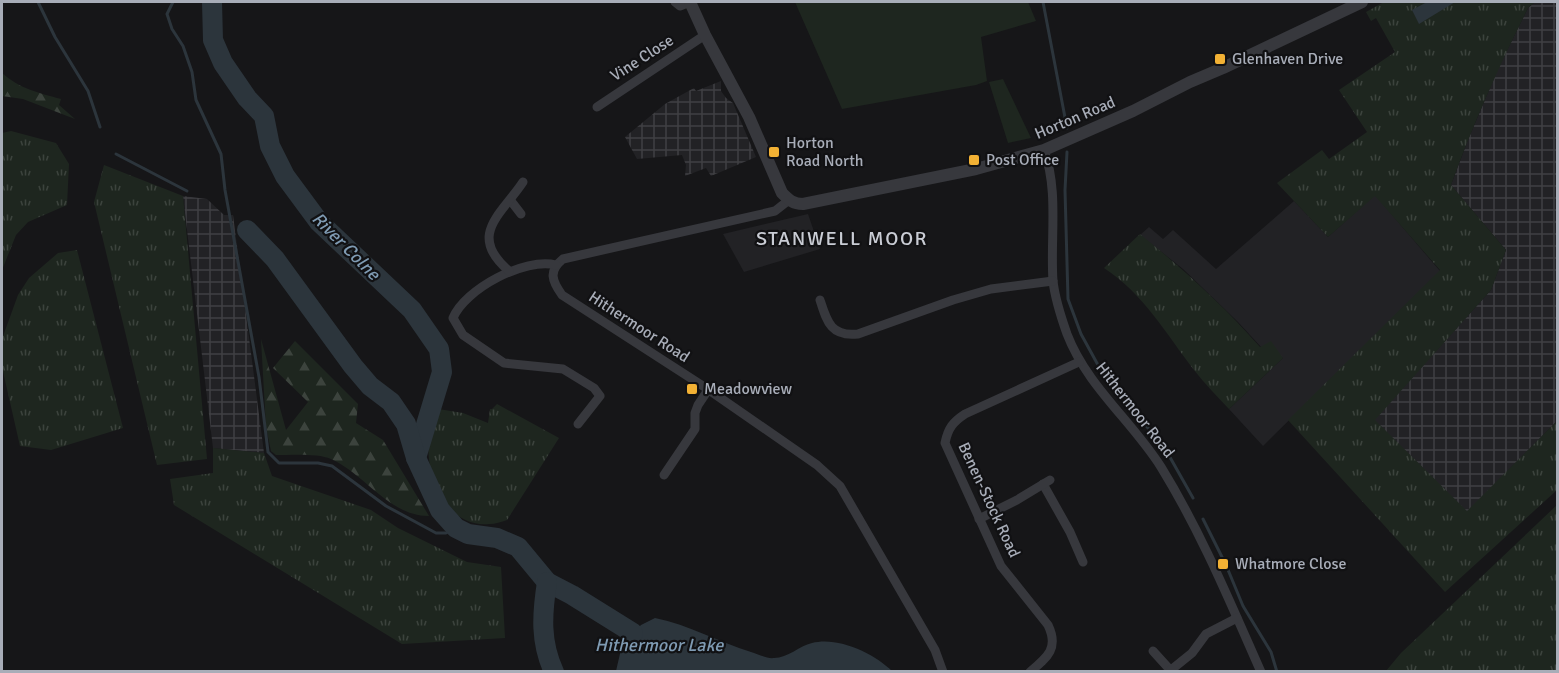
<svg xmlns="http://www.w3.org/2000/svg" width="1559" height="673" viewBox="0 0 1559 673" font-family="Signika,sans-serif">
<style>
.built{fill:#222225}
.industrial{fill:url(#industrial-grid)}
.grass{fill:url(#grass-tufts)}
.forest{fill:url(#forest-firs)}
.green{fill:#1e261f}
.water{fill:#2c353c}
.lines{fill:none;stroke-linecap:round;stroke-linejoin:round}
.stream{stroke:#2c353c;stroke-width:3}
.river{stroke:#2c353c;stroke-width:20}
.minor{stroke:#37383d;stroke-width:9}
.tertiary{stroke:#37383d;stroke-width:12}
.poi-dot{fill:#f2b134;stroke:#111113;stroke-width:2}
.labels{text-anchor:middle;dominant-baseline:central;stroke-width:4.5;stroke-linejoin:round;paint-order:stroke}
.street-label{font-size:16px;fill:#a8adb8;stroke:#111113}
.poi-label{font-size:16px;fill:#a8adb8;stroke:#111113;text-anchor:start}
.water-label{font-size:18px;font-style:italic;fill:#7f9bb3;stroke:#111113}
.quarter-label{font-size:20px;letter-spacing:1.5px;fill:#c9ccd4;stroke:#111113}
</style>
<defs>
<pattern id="industrial-grid" width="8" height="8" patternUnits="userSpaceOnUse" patternTransform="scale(1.5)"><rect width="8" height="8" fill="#222225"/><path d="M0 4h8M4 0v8" fill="none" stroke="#3f3f43"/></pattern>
<pattern id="grass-tufts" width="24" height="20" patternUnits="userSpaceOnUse" patternTransform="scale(1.5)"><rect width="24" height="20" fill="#1e261f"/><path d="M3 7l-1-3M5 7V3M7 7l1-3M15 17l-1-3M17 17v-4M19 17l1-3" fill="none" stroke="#3c433d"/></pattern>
<pattern id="forest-firs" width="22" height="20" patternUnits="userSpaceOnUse" patternTransform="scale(1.5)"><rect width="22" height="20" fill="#1e261f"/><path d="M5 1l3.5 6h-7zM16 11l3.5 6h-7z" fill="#3c433d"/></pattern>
</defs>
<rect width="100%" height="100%" fill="#161618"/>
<g class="built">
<path d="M1375,195l65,76 -177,175 -34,-37 54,-51 -22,-11 -23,-25 -55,-53 -43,-34 9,-8 14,12 10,-9 43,39 78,-68 34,36z"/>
<path d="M808,214l12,35 -76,23 -21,-38z"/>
</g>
<g class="industrial">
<path d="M1535,2h22v419l-90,91 -93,-92 117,-130 15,-40 -55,-65 17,-45 30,-71 30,-61z"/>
<path d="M721,81v10l5,7 7,5 23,54 -45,19 -5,-8 -21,8 1,-11 -4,-10 -45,4 -12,-22 40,-33 29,-16 2,3z"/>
<path d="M183,196l24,3 17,16h9l31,238 -51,-5z"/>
</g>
<g class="grass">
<path d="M1384,2h151l-7,6c-29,58 -55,116 -77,177l55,65 -15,40 -116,130 92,91 90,-90v69l-112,102 -157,-172 152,-150 -65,-74 -47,41 -51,-54 45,-33 7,9 38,-27 -28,-42 56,-38 -19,-34 -5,3 -5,-9z"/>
<path d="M11,131l45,12 13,21 -2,41 -39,17 -12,13 -14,35v-137z"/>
<path d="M104,165l79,31 24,263 -50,6 -63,-263z"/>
<path d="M1140,234c43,35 84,72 120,113l11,-6 12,17 -54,51c-12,-13 -24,-25 -35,-39 -27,-35 -51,-77 -90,-102z"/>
<path d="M77,250l46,178 -72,22 -31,-4 -18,-79v-28l16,-44 11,-17 29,-25z"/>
<path d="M497,404l62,34 -52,82c-6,2 -12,4 -18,4 -36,3 -57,-33 -60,-65 -2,-16 2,-34 3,-51l31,5 25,10 2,-14h2z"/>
<path d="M213,448l51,5 8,23 99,34 27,18 69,34 34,5 4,71 -103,6 -228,-139 -4,-26 43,-6z"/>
<path d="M1557,505v166h-171l15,-18z"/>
</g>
<g class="forest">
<path d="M2,73c18,16 37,20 59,26l-2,6 16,14 -52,-20 -21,-3z"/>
<path d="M261,339l25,91 22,-28 -35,-34 22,-27 63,63 -2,19 27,17 46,76c-40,0 -64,-42 -98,-57 -12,-6 -41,-4 -55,-4l-5,-4 -5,-24z"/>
</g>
<g class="green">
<path d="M795,2h233l8,19 -55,16 6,44 -11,4 -134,24z"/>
<path d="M1003,79l28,59 -23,5 -19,-61z"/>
</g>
<g class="water">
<path d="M1427,2h28l-36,22 -7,-14z"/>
<path d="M655,618c34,7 64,24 96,34 7,2 16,7 23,6 14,0 25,-12 38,-15 26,-7 63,11 80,28h-276l6,-26 19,-20z"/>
</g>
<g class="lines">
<g class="stream">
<path d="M38,2l17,35 33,54 12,36"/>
<path d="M173,2l-6,12 5,15 11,17 9,26 4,28 25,54 4,36 34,187 9,75 11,11h39l14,3 54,40 50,27h10l10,-5"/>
<path d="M1043,2l24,126"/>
<path d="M1067,152l-2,38 3,109 13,35 17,31 69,87 26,46"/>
<path d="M116,154l71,37"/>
<path d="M1203,519l23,46 17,41 28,46 6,20"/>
</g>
<g class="river">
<path d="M212,2l1,38 10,23 24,35 17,18 6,30 15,30 34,46 93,88 27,39 3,23 -26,86"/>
<path d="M247,230l28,29 78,107 17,20 21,16 15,22 10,34 24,52 16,18 12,6 29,4 21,9 29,35 25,13 61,38"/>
<path d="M547,582c-5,32 -7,60 7,90"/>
</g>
<g class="minor">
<path d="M675,2l5,4 10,-4"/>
<path d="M597,107l108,-72"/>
<path d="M1044,150c15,41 6,89 9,131 2,18 8,36 14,53 20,52 65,87 94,133 40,65 69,135 100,205"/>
<path d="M789,200l-14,11 -212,48c-15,12 -11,22 -1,36l144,93 111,77 23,21 95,164 8,22"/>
<path d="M511,201l10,13"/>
<path d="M556,265c-31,-8 -91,24 -103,53l10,17 41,28 59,6 31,19 6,8 -22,28"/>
<path d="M509,271c-42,-36 -8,-56 14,-89"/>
<path d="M820,300c7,22 11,37 38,34l95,-34 38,-11 62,-8"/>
<path d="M664,475l31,-46v-16l3,-8 10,-15"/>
<path d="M1043,484l27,48 13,30"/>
<path d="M979,519l38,-19 33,-20"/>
<path d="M1153,651l19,21"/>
<path d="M1171,670l21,-17 14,-19 31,-16"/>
<path d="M1030,672c18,-15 29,-24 18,-47l-47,-59 -56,-123c3,-15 8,-21 20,-29l114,-52"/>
</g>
<path class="tertiary" d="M690,2l15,33 44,82 33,76c7,7 11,11 21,11l173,-35 68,-19 89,-39 57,-29 33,-14 139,-66"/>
</g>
<g class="poi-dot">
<rect x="1214" y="53" width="12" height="12" rx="3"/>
<rect x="768" y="146" width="12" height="12" rx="3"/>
<rect x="968" y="154" width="12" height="12" rx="3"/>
<rect x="686" y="383" width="12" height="12" rx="3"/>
<rect x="1217" y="558" width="12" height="12" rx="3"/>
</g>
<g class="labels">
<g class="street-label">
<text transform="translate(642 58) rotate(-33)">Vine Close</text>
<text transform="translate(1075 118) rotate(-23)">Horton Road</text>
<text transform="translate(639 327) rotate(33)">Hithermoor Road</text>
<text transform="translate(1135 410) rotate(52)">Hithermoor Road</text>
<text transform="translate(989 500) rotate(65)">Benen-Stock Road</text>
</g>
<g class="poi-label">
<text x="1232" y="59">Glenhaven Drive</text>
<text x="786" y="143">Horton<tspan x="786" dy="18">Road North</tspan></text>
<text x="986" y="160">Post Office</text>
<text x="704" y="389">Meadowview</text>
<text x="1235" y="564">Whatmore Close</text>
</g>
<g class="water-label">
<text transform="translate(346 246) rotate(45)">River Colne</text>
<text x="659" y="645">Hithermoor Lake</text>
</g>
<g class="quarter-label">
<text x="842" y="238">STANWELL MOOR</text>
</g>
</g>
<rect width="1559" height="673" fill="none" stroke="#a8adb8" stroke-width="6"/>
</svg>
